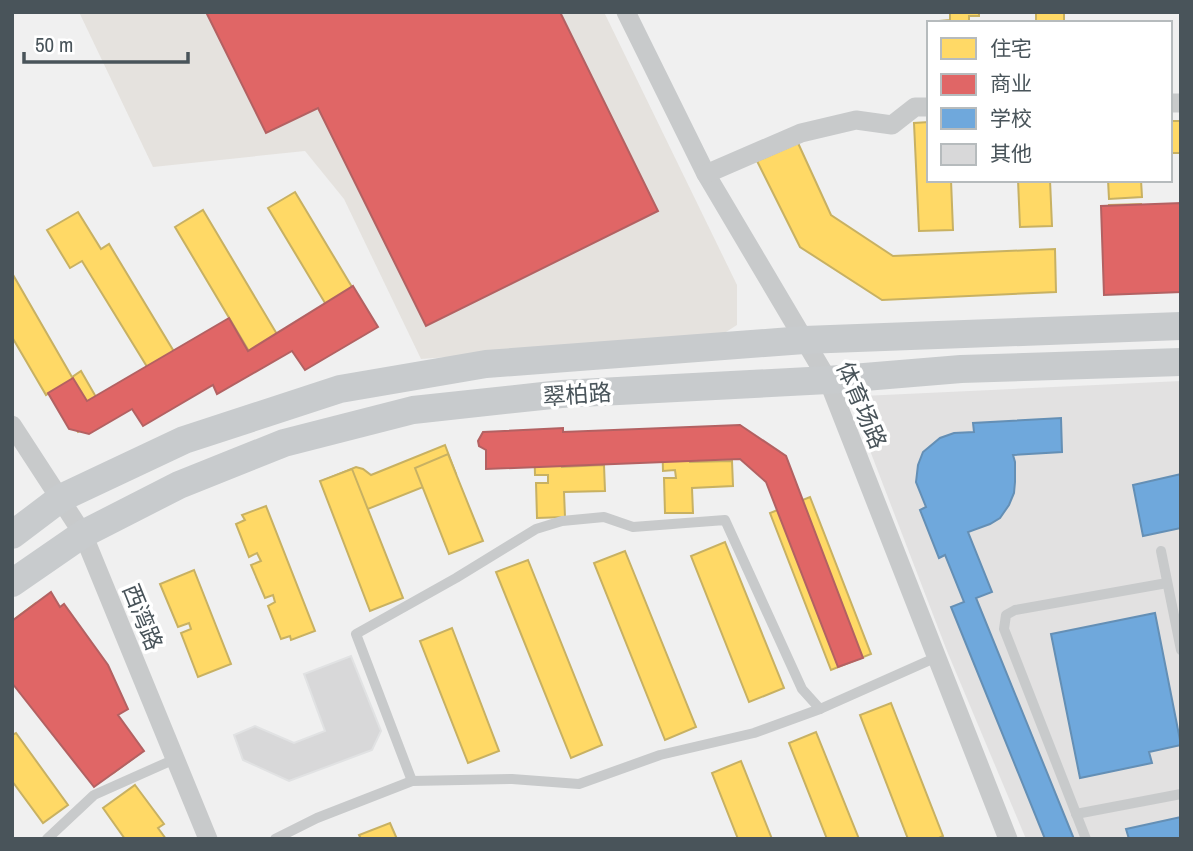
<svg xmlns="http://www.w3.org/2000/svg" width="1193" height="851" viewBox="0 0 1193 851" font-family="'Archivo Narrow','Noto Sans SC',sans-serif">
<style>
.commercial{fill:#e5e2de}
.education{fill:#e2e1e1}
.homes{fill:#ffd966;stroke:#c8b162;stroke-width:2}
.shops{fill:#e06666;stroke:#b36162;stroke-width:2}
.schools{fill:#6fa8dc;stroke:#648fb5;stroke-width:2}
.building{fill:#d8d8d9;stroke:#e1e2e3;stroke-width:2}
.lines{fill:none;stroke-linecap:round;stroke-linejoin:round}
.lane{stroke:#c8cacb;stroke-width:10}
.street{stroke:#c8cacb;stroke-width:19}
.secondary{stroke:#c8cbcd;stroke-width:28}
.labels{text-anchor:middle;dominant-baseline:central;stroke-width:7;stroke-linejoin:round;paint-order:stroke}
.street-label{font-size:23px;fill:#49545a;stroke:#fff}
</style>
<rect width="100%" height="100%" fill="#f0f0f0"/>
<path class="commercial" d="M79,12h525l133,273v40l-19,12 -297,22 -77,-160 -39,-48 -152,16z"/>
<path class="education" d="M1181,381v458h-155l-79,-188 -83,-216 -2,-39z"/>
<g class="homes">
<path d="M950,12h29v4h-10v7h-29v-2l10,-1z"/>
<rect x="1036" y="12" width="28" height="11"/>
<rect x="1170" y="121" width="11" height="32"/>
<path d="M929,122v58h22l2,50 -34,1 -5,-108z"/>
<path d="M798,143l33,72 62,41 162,-7 1,43 -174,8 -82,-53 -43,-86z"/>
<path d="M1018,180h32l2,46 -32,1z"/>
<path d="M1108,180h33l1,17 -33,2z"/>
<path d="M295,192l81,135 -27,16 -81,-135z"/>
<path d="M1141,204l4,84 -32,2 -4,-85z"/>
<path d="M203,210l84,141 -28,17 -84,-141z"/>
<path d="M78,212l23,37 8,-5 87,144 -26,16 -88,-143 -12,7 -23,-38z"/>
<path d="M12,273l60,104 9,-6 26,45 -29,16 -24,-42 -8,5 -34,-58z"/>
<path d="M689,433l1,29 42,-1 1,25 -41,2 1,25h-28l-1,-35h12l-1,-8 -12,1 -1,-37z"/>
<path d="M561,438l1,29 42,-2 1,26 -41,1 1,25 -28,1 -1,-35h12v-8h-13l-1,-36z"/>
<path d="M445,445l11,29 -116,46 -16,-40 32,-13 7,2 8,6z"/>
<path d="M448,454l35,87 -34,13 -34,-86z"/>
<path d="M352,469l51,129 -33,13 -50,-130z"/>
<path d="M810,497l61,157 -40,16 -61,-157z"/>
<path d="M266,506l49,125 -24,9 -1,-4 -9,3 -13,-33 7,-4 -2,-7 -8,3 -14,-33 10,-4 -4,-8 -8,4 -13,-33 9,-4 -3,-5z"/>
<path d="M725,542l59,146 -35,14 -58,-146z"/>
<path d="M625,551l71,176 -31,13 -71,-177z"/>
<path d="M528,560l74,185 -31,13 -75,-186z"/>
<path d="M194,570l37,94 -33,13 -17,-44 10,-4 -2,-6 -11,4 -18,-43z"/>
<path d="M36,603l56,75 -6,4 53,72 -26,19 -101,-137v-15z"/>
<path d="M452,628l47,123 -31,12 -48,-122z"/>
<path d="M891,703l52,133 -6,3h-29l-48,-124z"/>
<path d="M816,732l43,107h-32l-38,-96z"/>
<path d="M16,733l52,72 -25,18 -31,-42v-46z"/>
<path d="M741,761l31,78h-34l-26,-66z"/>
<path d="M135,785l29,39 -6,4 8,11h-41l-22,-31z"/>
<path d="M390,823l7,16h-36l-2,-4z"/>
</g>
<g class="shops">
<path d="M206,12h354l98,199 -232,115 -108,-218 -52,25z"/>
<path d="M1181,203v89l-77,3 -3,-89z"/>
<path d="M353,286l25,41 -73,43 -13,-19 -75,43 -4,-9 -70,41 -11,-17 -43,25 -20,-5 -21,-36 25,-15 14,23 142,-83 19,33z"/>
<path d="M740,425l46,31 77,202 -25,9 -72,-185 -26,-23 -254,10v-19l-7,-4 -1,-5 5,-9 80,-4v4z"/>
<path d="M51,592l9,15 4,-3 44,61 20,44 -10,6 26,36 -50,36 -82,-104v-62z"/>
</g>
<g class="schools">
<path d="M1061,418l1,34 -49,3 2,7v20l-1,11 -5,12 -9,13 -10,6 -22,8 24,60 -16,6 98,241h-29l-94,-232 13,-5 -19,-47 -6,3 -19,-48 6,-3 -10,-25 2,-17 5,-13 17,-14 14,-5 20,-1 -1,-9z"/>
<path d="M1181,474v54l-38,8 -10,-51z"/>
<path d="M1155,613l26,132 -32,7 3,11 -72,15 -29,-144z"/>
<path d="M1181,817v22h-52l-3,-10z"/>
</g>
<path class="building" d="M351,656l30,75 -9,19 -83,31 -46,-21 -9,-25 21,-9 39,17 31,-12 -21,-57z"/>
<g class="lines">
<g class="lane">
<path d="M1161,551l20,99"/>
<path d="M412,781l-56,-147 100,-56 80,-49 26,-8 42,-4 29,10 92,-7 77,169 18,20"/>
<path d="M1076,814l105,-20"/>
<path d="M47,839l47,-44 81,-36"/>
<path d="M275,839l42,-21 95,-37 100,-2 67,5 81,-29 94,-22 66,-24 117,-52"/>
<path d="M1086,839l-82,-210 2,-14 9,-5 152,-27"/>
</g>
<g class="street">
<path d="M626,12l80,162 122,206 180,459"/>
<path d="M1170,103h11"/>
<path d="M706,174l95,-41 55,-13 36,5 23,-18h14"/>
<path d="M12,425l71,109 125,305"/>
</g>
<g class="secondary">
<path d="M12,535l49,-37 123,-58 156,-51 146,-25 318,-24 377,-14"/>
<path d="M12,583l71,-49 96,-49 105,-42 129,-33 148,-16 267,-14 133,-11 220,-7"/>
</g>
</g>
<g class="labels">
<g class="street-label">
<text transform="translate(577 394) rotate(-4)">翠柏路</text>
<text transform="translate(862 405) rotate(67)">体育场路</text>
<text transform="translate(143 617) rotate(68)">西湾路</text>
</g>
</g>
<rect width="1193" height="851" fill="none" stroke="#49545a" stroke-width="28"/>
<rect x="927" y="21" width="245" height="161" fill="#ffffff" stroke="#b6bbbd" stroke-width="2"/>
<rect x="941" y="38" width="35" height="21" fill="#ffd966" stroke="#b6bbbd" stroke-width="2"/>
<text x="990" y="56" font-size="21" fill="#49545a">住宅</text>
<rect x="941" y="74" width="35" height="21" fill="#e06666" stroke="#b6bbbd" stroke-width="2"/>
<text x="990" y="91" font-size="21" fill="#49545a">商业</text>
<rect x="941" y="108" width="35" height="21" fill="#6fa8dc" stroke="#b6bbbd" stroke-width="2"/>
<text x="990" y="126" font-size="21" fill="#49545a">学校</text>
<rect x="941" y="144" width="35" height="21" fill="#d8d8d9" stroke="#b6bbbd" stroke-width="2"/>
<text x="990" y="161" font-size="21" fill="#49545a">其他</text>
<path d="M24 52v10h164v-10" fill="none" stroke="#49545a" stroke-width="3.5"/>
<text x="35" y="52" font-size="21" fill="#49545a" stroke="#ffffff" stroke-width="5" paint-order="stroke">50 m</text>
</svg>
